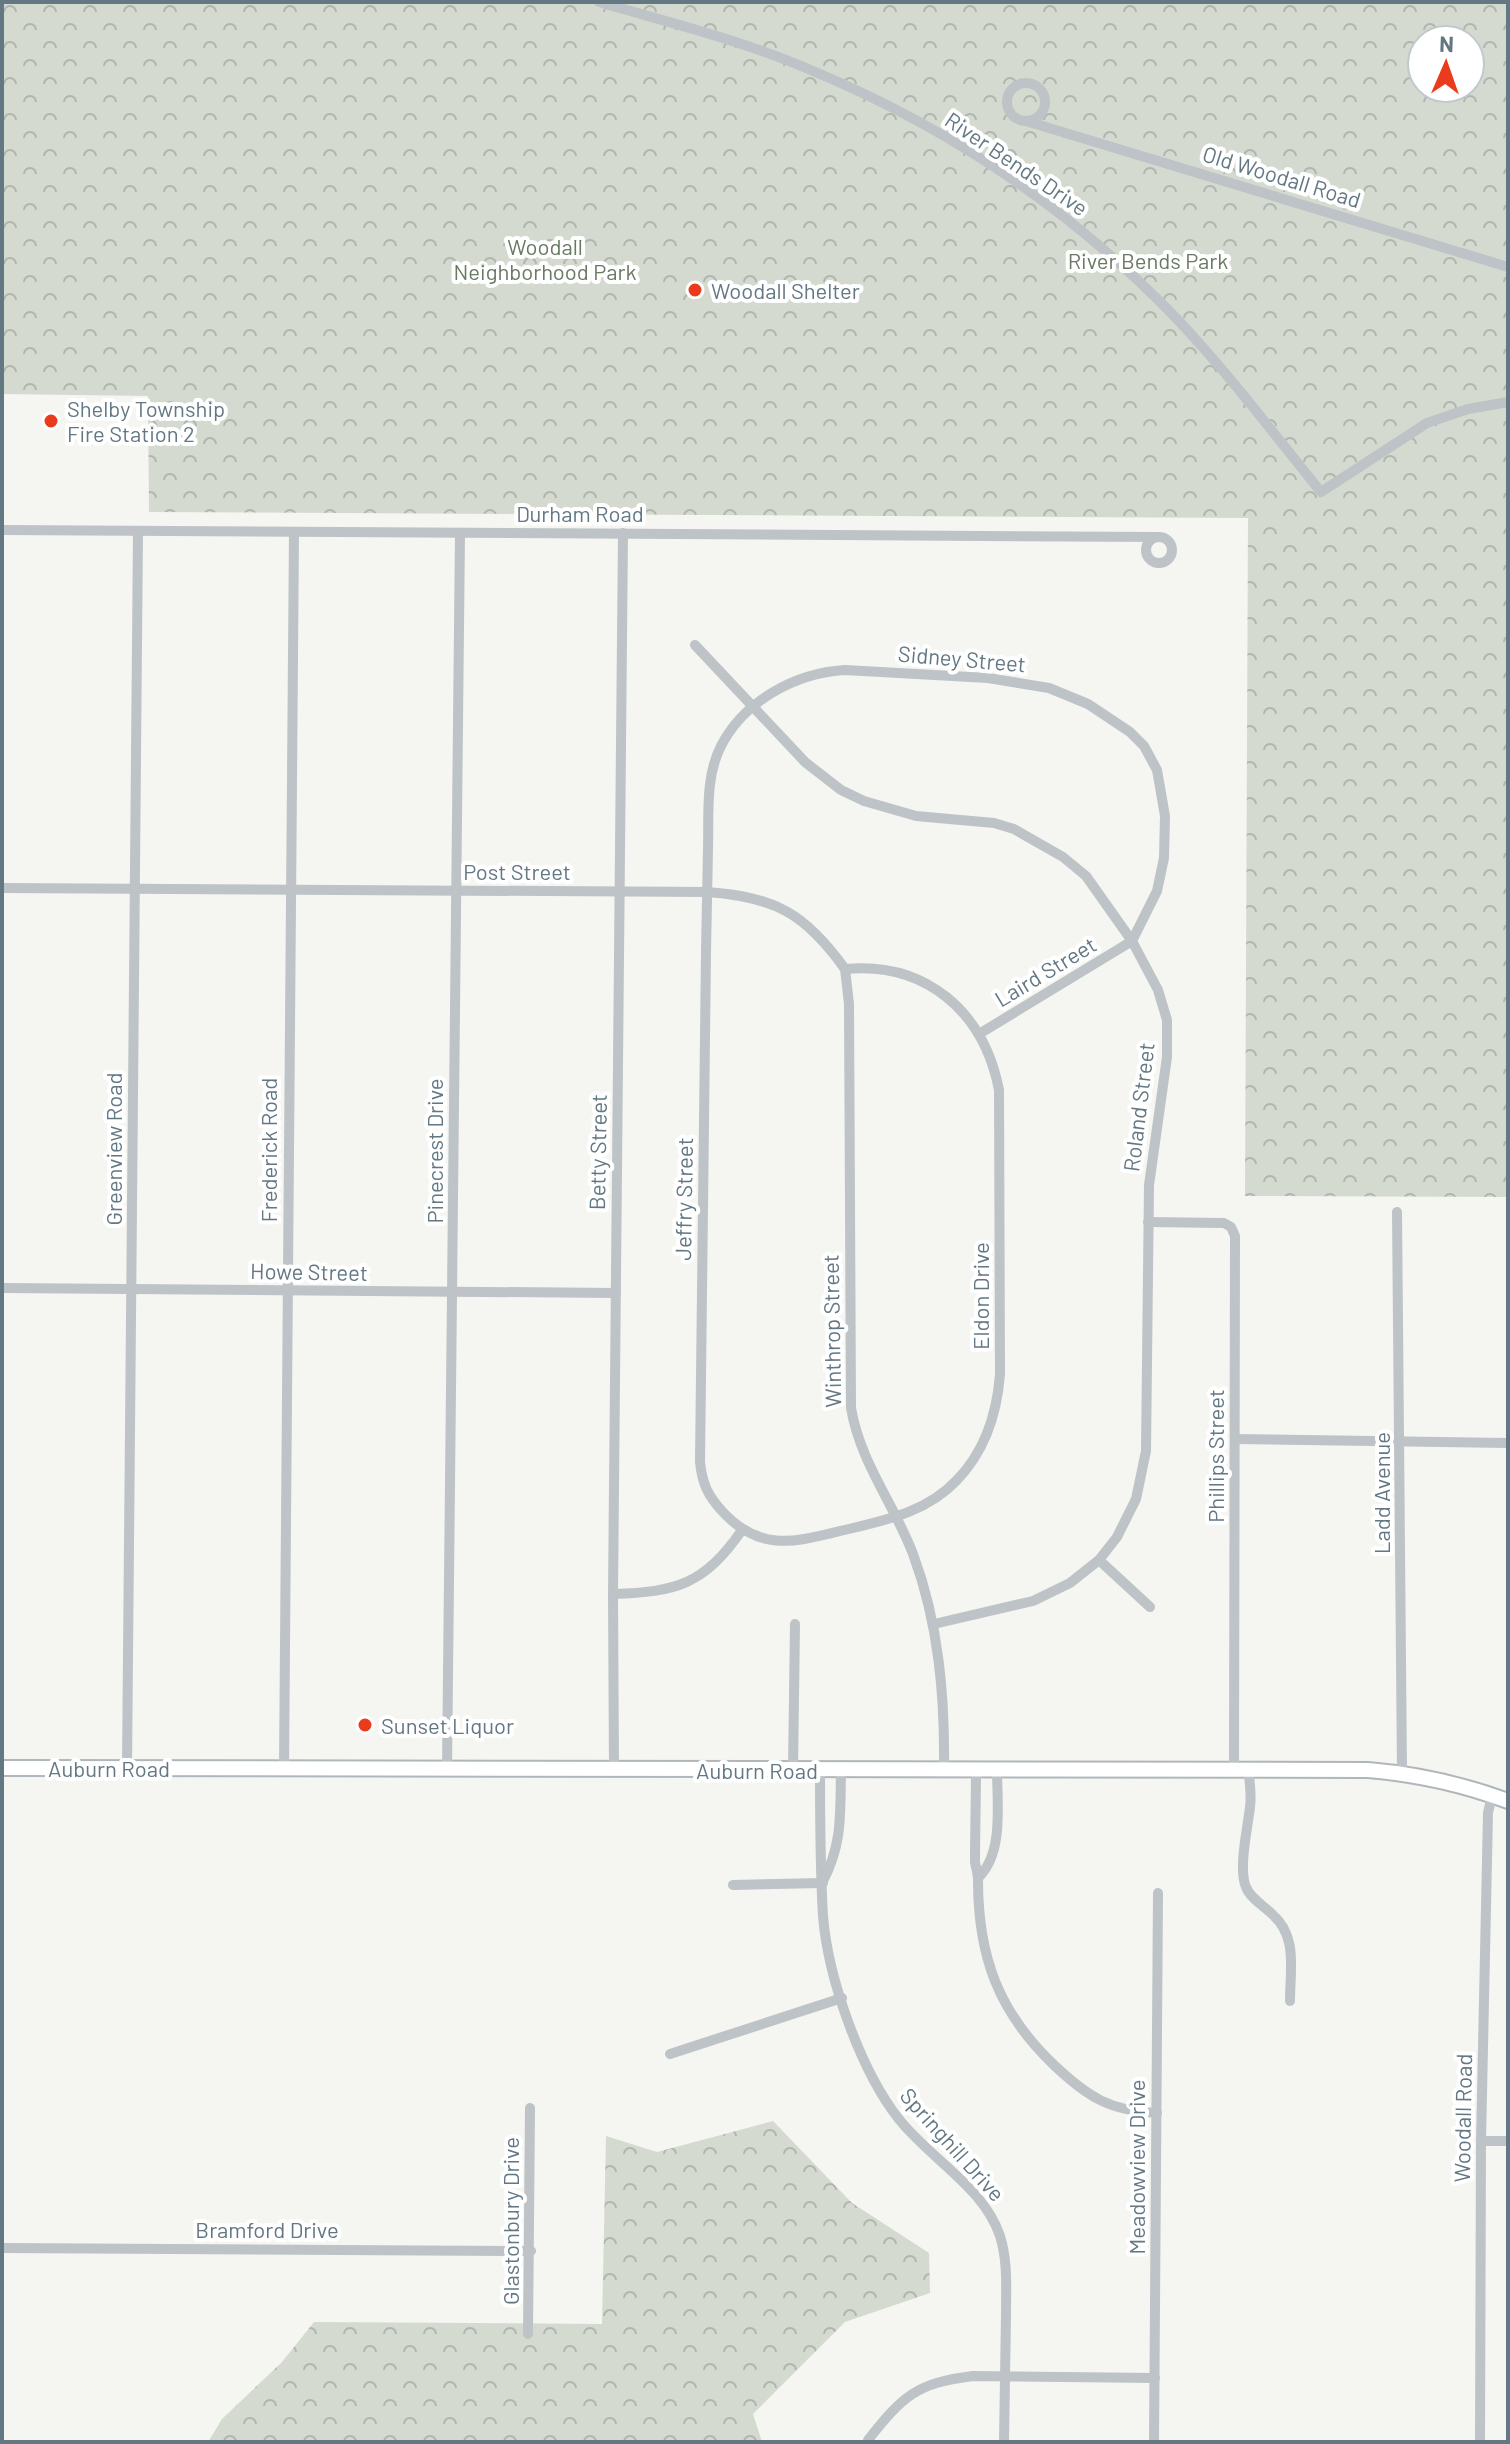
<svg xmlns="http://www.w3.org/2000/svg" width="1510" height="2444" viewBox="0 0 1510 2444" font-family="Barlow,sans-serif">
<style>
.forest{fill:url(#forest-crowns);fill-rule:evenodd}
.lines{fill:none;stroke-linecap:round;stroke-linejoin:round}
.secondary-casing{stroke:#b0b7ba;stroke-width:18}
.street{stroke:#bdc3c6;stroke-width:10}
.secondary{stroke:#fff;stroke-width:14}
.poi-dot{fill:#ea3c1c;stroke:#fff;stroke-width:3}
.labels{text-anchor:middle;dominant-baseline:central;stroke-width:8;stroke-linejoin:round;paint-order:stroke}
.street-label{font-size:22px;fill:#637883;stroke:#fff}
.park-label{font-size:22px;fill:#697a62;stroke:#fff}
.poi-label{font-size:22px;fill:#637883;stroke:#fff;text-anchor:start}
</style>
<defs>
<pattern id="forest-crowns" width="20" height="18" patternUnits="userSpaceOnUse" patternTransform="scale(2)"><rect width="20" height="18" fill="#d5dad0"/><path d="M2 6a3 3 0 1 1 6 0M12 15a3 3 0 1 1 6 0" fill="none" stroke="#b0b6ae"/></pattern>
</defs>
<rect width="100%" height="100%" fill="#f5f5f1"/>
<g class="forest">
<path d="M2,2h1506v1195l-263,-1 3,-678 -1099,-6 -1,-116 -146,-2zM1422,40h48v48h-48z"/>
<path d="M773,2121l79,82 77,50 1,40 -85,29 -92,92 9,28h-554l14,-23 60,-57 32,-40 288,2 4,-188 51,16z"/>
</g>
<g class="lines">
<g class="secondary-casing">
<path id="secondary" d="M2,1768l1366,2c48,4 94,14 140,31"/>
</g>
<g class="street">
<path d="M599,2c72,21 145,39 214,69 137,57 261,141 364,248 51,54 97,115 144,173l106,-69 41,-14 40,-7"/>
<circle cx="1026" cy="102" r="19"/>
<path d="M1026,121l482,146"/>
<path d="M2,530l1156,7"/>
<circle cx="1159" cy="550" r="13"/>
<path d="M695,645l110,117 36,28 23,11 52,15 78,7 20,6 49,28 23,19 46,65 26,49 9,30v37l-18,128 -3,266 -10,48 -19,38 -18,23 -29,23 -37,18 -99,23"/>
<path d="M2,888l705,4c68,5 98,21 138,77 81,-8 139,43 154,121l1,284c-3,40 -15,77 -43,106 -28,30 -66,39 -104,48 -53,12 -90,28 -131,-17 -14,-15 -20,-28 -22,-49 2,-170 4,-340 6,-510 1,-35 1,-69 2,-104 1,-33 -3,-71 13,-102 23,-45 74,-73 124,-76l143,8 61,10 39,16 42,28 14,14 13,24 8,46 -1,42 -7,33 -25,50 -153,93"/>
<path d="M845,969l4,35 2,404c9,54 43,96 62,146 26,70 32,143 31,217"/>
<path d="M1397,1212l5,561"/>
<path d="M1148,1222l76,1 7,4 4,9 -1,534"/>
<path d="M2,1288l614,5"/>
<path d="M1235,1439l273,4"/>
<path d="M1099,1560l51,47"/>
<path d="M613,1594c63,-2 91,-9 129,-64"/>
<path d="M127,1768l11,-1237"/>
<path d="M284,1769l10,-1237"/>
<path d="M447,1770l13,-1237"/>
<path d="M614,1770l-1,-176 10,-1061"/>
<path d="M793,1770l2,-146"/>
<path d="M820,1770c0,49 0,97 3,146 5,62 37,153 75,202 32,41 85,68 102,118 8,25 6,53 6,79 -1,42 -1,85 -2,127"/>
<path d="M976,1770c0,30 -1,61 -1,92 1,6 3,12 3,18 0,76 20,132 77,186 33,31 55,45 102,47"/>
<path d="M1249,1770c0,12 3,25 1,37 -2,19 -12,62 -4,80 4,11 18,19 26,27 26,22 18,55 18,87"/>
<path d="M979,1877c25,-25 18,-74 18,-107"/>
<path d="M823,1881c20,-38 17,-69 18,-111"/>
<path d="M733,1885l90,-2"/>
<path d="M670,2054l172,-56"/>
<path d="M1481,2141h27"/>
<path d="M2,2248l529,3"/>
<path d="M528,2334l2,-226"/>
<path d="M868,2440c35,-44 48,-57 105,-64l182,2"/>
<path d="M1154,2442l4,-549"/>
<path d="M1480,2442l1,-301 7,-328 4,-18"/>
</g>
<use href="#secondary" class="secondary"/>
</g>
<g class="poi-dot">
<circle cx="695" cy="290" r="8"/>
<circle cx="51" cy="421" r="8"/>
<circle cx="365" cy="1725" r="8"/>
</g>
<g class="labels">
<g class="street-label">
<text transform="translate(1017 163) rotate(34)">River Bends Drive</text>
<text transform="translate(1282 176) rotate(17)">Old Woodall Road</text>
<text x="580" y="513">Durham Road</text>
<text transform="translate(962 658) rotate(5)">Sidney Street</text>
<text x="517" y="871">Post Street</text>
<text transform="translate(1045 971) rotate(-31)">Laird Street</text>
<text transform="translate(1138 1107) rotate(-83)">Roland Street</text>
<text transform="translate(113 1149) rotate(-90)">Greenview Road</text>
<text transform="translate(268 1150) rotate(-90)">Frederick Road</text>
<text transform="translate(434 1151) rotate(-90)">Pinecrest Drive</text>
<text transform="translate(597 1152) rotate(-89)">Betty Street</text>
<text transform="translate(683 1199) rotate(-89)">Jeffry Street</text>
<text transform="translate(309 1271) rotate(1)">Howe Street</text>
<text transform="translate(980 1296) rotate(-90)">Eldon Drive</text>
<text transform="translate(831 1331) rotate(-91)">Winthrop Street</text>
<text transform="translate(1215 1456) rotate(-90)">Phillips Street</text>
<text transform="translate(1381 1493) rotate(-90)">Ladd Avenue</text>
<text x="109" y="1768">Auburn Road</text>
<text x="757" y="1770">Auburn Road</text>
<text transform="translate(1462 2118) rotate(-89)">Woodall Road</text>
<text transform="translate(953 2144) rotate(48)">Springhill Drive</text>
<text transform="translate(1136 2167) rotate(-90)">Meadowview Drive</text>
<text transform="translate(510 2221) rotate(-90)">Glastonbury Drive</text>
<text x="267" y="2229">Bramford Drive</text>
</g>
<g class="park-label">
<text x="545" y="246">Woodall<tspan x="545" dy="25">Neighborhood Park</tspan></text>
<text x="1148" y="260">River Bends Park</text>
</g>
<g class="poi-label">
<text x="711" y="290">Woodall Shelter</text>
<text x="67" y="408">Shelby Township<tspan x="67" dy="25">Fire Station 2</tspan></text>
<text x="381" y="1725">Sunset Liquor</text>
</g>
</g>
<rect width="1510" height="2444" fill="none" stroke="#637883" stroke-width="8"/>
<g transform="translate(1446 64) rotate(2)"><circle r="38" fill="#ffffff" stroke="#c1c9cd" stroke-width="2"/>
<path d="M0-6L14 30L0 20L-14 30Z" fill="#ea3c1c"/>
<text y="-12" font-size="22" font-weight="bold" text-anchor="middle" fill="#637883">N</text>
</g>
</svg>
